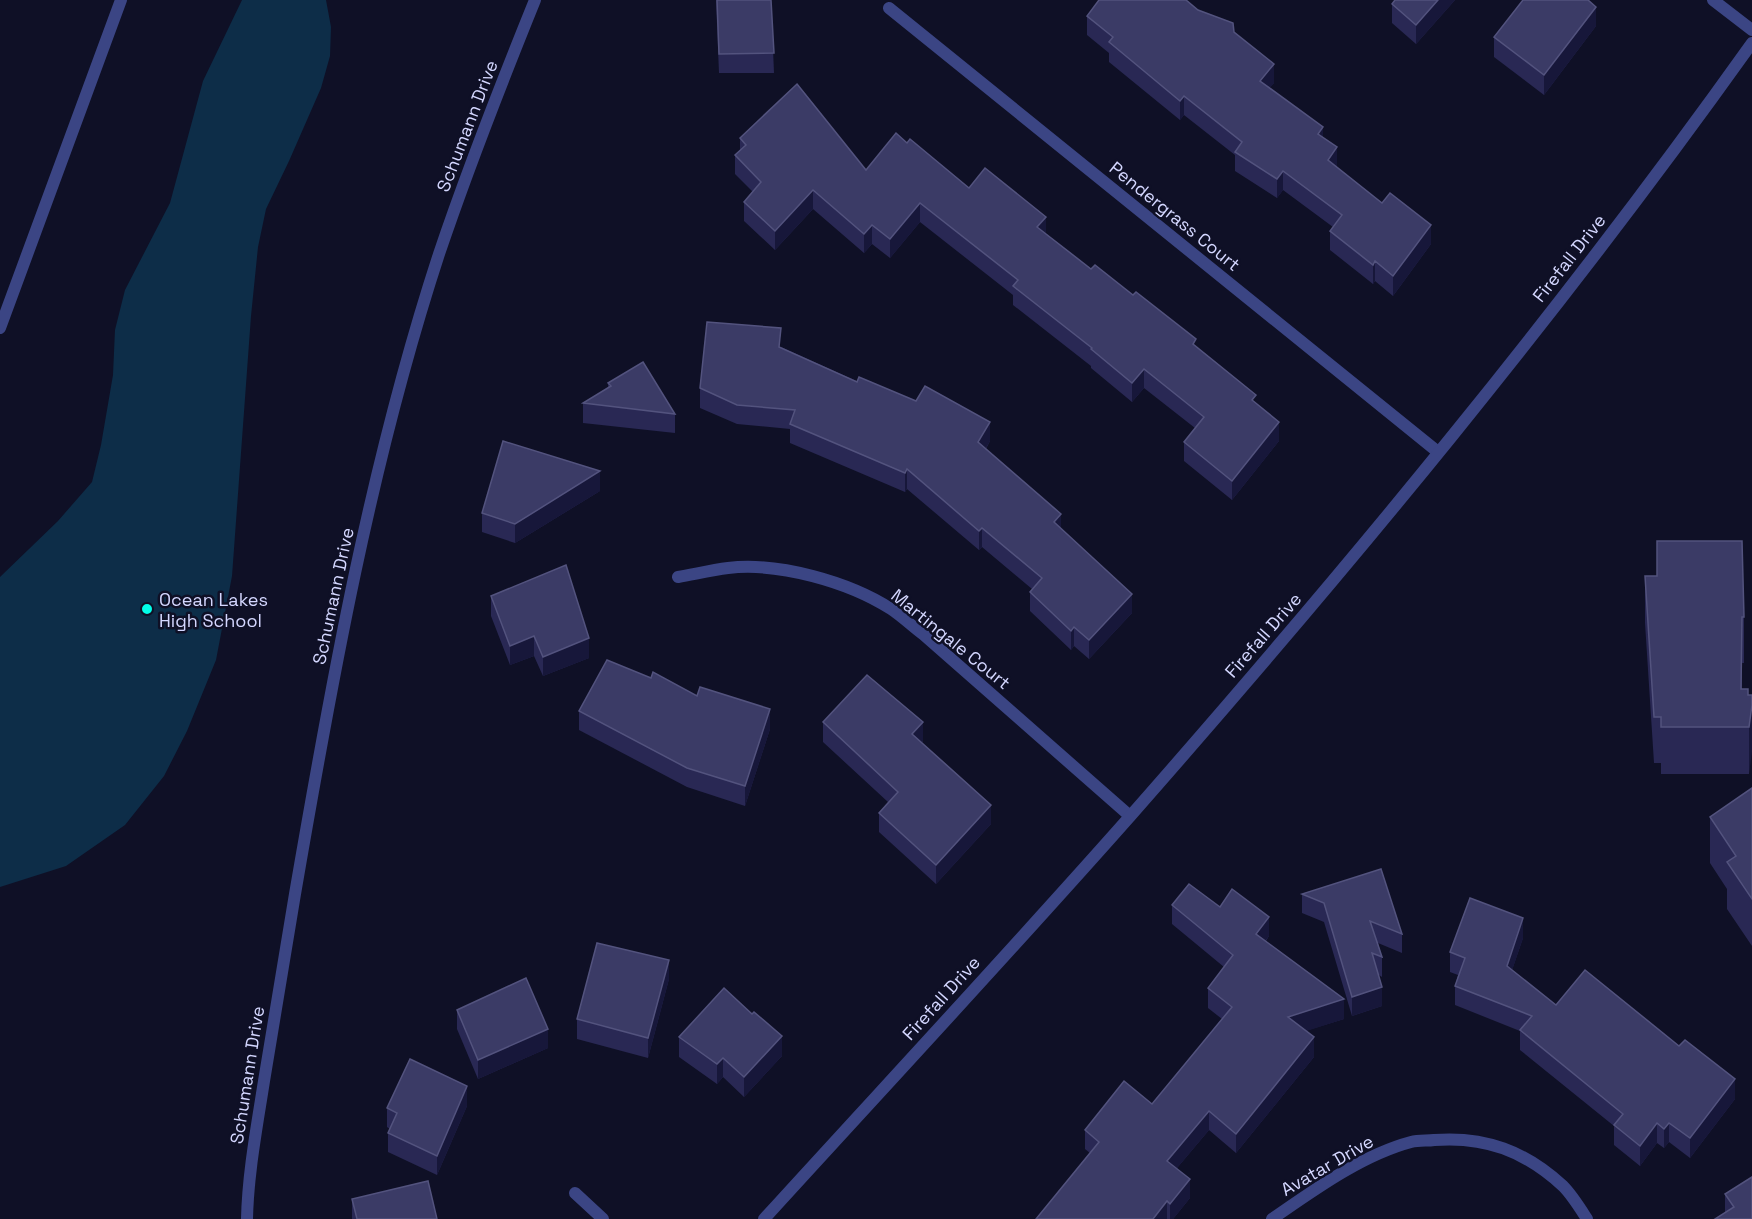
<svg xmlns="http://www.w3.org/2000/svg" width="1752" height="1219" viewBox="0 0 1752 1219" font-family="'Space Grotesk',sans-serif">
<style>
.water{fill:#0d2d48}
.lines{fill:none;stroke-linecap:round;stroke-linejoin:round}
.lane{stroke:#3b4584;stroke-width:12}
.street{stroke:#3b4584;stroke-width:12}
.wall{fill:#292854}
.shaded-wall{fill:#17173a}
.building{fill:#3b3b66;stroke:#53537e;stroke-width:1.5}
.poi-dot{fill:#02fde8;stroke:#0f1026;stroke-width:2}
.labels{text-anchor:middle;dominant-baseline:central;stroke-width:5;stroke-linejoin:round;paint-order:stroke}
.street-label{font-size:18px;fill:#d4d7ff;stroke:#0f1026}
.poi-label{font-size:18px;fill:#d4d7ff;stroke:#0f1026;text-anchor:start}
</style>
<rect width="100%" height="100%" fill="#0f1026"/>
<path class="water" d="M242,0h84l5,27 -1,29 -9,32 -32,73 -23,48 -8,38 -7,69 -19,260 -16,84 -29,71 -23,45 -39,49 -59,41 -66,21v-310l58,-56 34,-39 9,-37 12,-70 2,-45 10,-40 45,-87 33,-122z"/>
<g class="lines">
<path class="lane" d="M0,328l121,-328"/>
<g class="street">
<path d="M1713,0l39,30"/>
<path d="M889,8l549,444"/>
<path d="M678,577c17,-3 34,-7 50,-9 51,-6 121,14 163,41 12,8 22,18 33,26l206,181"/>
<path d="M575,1193l28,26"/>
<path d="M247,1219c1,-46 10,-93 17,-138 10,-62 21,-124 31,-187 37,-215 76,-432 144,-640 29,-86 62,-170 96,-254"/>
<path d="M764,1219c123,-135 248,-269 369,-406 217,-247 428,-502 619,-770"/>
<path d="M1272,1219c42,-29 90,-64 139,-77 8,-2 16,-1 23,-2 51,-4 91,11 129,46 9,9 17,22 24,33"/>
</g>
</g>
<g class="wall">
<path d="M716,0h55l3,73h-55z"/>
<path d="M1395,0h60l-39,44 -24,-21v-19z"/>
<path d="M1198,10l36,22 40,51 -5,5 54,49 14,30v1l94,76 -38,52 -18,-15 -2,3 -43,-34v-19l3,-4 -50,-37 -6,8 -42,-27v-16l-51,-40 -4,5 -71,-58v-9l-22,-18v-19z"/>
<path d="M1596,26l-52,69 -50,-38v-20z"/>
<path d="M740,138l126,32 41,-27 62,45 77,46 45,35 105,78 60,56 23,38 -47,59 -48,-39v-19l11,-14 -51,-40 -12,14 -41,-34v-2l-78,-61v-10l-93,-73 -30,36 -18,-14 -8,9 -51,-44 -38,41 -31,-29v-19l9,-10 -18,-18v-19l5,-5z"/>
<path d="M781,347l209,94 -4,8 75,79 71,85 -43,46 -15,-13 -3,4 -41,-39v-19l2,-3 -50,-42 -3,3 -72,-61 -2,3 -115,-49v-14l-53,-5 -37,-16v-20z"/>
<path d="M608,383l67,31v19l-92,-10v-20l25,-15z"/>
<path d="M600,491l-85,52 -33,-11v-19z"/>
<path d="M1645,576l99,41v46h-2v26l6,6h4l-3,79h-88v-11h-7l-9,-140z"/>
<path d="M491,596l98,62 -46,18 -9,-20 -24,9 -19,-49z"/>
<path d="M697,696l73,33 -25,77 -58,-19 -108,-57v-19z"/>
<path d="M823,722l100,19 -1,2 69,81 -55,60 -57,-52v-19l9,-11 -65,-60z"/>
<path d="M1752,788v158l-25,-37v-20l-17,-26v-46z"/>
<path d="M1302,894l100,40v19l-24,-10 4,14v20l-3,-2 3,31 -30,10 -28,-94 -22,-9z"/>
<path d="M1172,905l48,2 49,29 -3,5 78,78 -39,12 9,26 -78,96 -27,-23 -32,38 13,30 -17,21h-137l54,-66 -5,-4v-19l67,-26 70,-85 -14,-11v-20l16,-21 -52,-43z"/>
<path d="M1523,938l-11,32 44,35 179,94 -45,59 -21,-16 -5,6 -7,-5 -17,23 -26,-21v-19l-94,-76v-19l-65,-26v-19l3,-11 -8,-3v-20z"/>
<path d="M669,979l-21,79 -71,-19v-20z"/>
<path d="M457,1010l91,38 -70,31 -21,-50z"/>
<path d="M679,1037l103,19 -38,41 -21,-20 -6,7 -38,-27z"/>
<path d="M467,1106l-30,69 -49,-23v-19l2,-4 -3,-2v-19z"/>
<path d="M1725,1194l27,25 -27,-7z"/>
<path d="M352,1199l85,20h-85z"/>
</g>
<g class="shaded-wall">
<path d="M1438,0h17l-39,44v-19z"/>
<path d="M1596,7v19l-52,69v-20z"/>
<path d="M1274,64v19l-14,17v-19z"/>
<path d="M1184,96v19l-4,5v-19z"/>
<path d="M1323,127v20l-5,-13z"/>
<path d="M1337,147v20l-9,13v-20z"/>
<path d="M1283,171v19l-6,8v-19z"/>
<path d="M813,190v19l-38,41v-19z"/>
<path d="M920,203v19l-30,36v-19z"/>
<path d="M1046,217v19l-9,-9z"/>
<path d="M872,225v19l-8,9v-19z"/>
<path d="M1431,225v19l-38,52v-20z"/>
<path d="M1375,261v20l-2,3v-19z"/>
<path d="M1144,369v19l-12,14v-19z"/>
<path d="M990,422v19l-12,21v-20z"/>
<path d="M1279,422v19l-47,59v-19z"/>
<path d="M907,469v20l-2,3v-19z"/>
<path d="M600,471v20l-85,52v-19z"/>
<path d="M1061,514v19l-7,-11z"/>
<path d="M982,528v19l-3,3v-19z"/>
<path d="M1132,594v19l-43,46v-19z"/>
<path d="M1074,627v19l-3,4v-19z"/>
<path d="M534,636v20l-24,9v-19z"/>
<path d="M589,638v20l-46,18v-19z"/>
<path d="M1752,705v47l-3,22v-47z"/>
<path d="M770,709v20l-25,77v-20z"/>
<path d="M923,722v19l-11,13v-20z"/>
<path d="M991,805v19l-55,60v-19z"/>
<path d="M1269,917v19l-13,17v-19z"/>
<path d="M1523,918v20l-16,47v-19z"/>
<path d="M669,960v19l-21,79v-20z"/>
<path d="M1382,987v19l-30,10v-19z"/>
<path d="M1344,999v20l-56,18v-20z"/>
<path d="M548,1029v19l-70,31v-19z"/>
<path d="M782,1036v20l-38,41v-20z"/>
<path d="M1314,1037v20l-78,96v-19z"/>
<path d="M723,1058v19l-6,7v-20z"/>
<path d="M1735,1079v20l-45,59v-20z"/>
<path d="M467,1086v20l-30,69v-19z"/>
<path d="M1209,1111v19l-42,50v-19z"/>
<path d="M1657,1123v20l-17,23v-20z"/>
<path d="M1669,1123v19l-5,6v-19z"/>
<path d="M1190,1179v19l-17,21h-3v-15z"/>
<path d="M1167,1201v18h-14z"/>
</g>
<g class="building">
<path d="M717,0h54l3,53 -55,1z"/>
<path d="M1099,0h87l12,10 35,13 1,9 40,32 -14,17 63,46 -5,7 19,13 -9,13 54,43 8,-10 41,32 -38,51 -18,-15 -2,4 -43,-34 12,-16 -59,-44 -6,8 -42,-27 7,-10 -58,-46 -4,5 -71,-59 4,-5 -26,-21z"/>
<path d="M1395,0h43l-22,25 -24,-21z"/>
<path d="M1523,0h65l8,7 -52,68 -50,-38z"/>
<path d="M797,84l69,86 30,-37 11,10 3,-4 59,49 16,-20 61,49 -9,10 54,42 4,-4 38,30 3,-3 60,47 -3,5 63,51 -4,5 27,22 -47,59 -48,-39 20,-25 -60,-48 -12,14 -41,-34 1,-1 -79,-62 5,-6 -98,-77 -30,36 -18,-14 -8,9 -51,-44 -38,41 -31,-29 17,-20 -26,-27 11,-10 -6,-7z"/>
<path d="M707,322l74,6 -2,19 78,35 2,-5 57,24 9,-15 65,36 -12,20 83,72 -7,8 78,72 -43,46 -15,-13 -3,4 -41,-39 12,-14 -60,-50 -3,3 -72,-62 -2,4 -115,-49 5,-14 -58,-5 -37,-17z"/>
<path d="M643,362l32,52 -92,-11 28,-17 -3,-3z"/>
<path d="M503,441l97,30 -85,53 -33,-11z"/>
<path d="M1657,541h85l2,76h-2l-1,72h7v6h4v10l-3,22h-88v-10h-7l-9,-141h12z"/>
<path d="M566,565l23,73 -46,19 -9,-21 -24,10 -19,-50z"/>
<path d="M607,660l44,18 2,-6 44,24 3,-9 70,22 -25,77 -58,-18 -108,-57z"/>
<path d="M867,675l56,47 -11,12 79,71 -55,60 -57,-52 19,-21 -75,-70z"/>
<path d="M1752,788v111l-25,-37 9,-6 -26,-39z"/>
<path d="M1381,869l21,65 -32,-13 12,36 -10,-4 10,34 -30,10 -28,-94 -22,-9z"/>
<path d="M1189,884l31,23 12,-18 37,28 -13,17 88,65 -56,18 26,20 -78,97 -27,-23 -42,50 23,18 -20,25 -3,-3 -14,18h-117l63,-77 -14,-12 39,-49 28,23 80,-97 -24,-19 25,-33 -61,-50z"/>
<path d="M1470,898l53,20 -16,48 49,39 29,-35 94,76 6,-6 50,39 -45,59 -21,-15 -5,6 -7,-6 -17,23 -26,-21 9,-11 -103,-84 12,-14 -77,-30 10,-28 -15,-6z"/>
<path d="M597,943l72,17 -21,78 -71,-19z"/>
<path d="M526,978l22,51 -70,31 -21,-50z"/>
<path d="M724,988l28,26 2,-2 28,24 -38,41 -21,-19 -6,6 -38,-27z"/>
<path d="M410,1059l57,27 -30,70 -49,-23 9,-20 -10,-5z"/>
<path d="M1752,1177v42h-37l19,-12 -9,-13z"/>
<path d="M428,1181l9,38h-80l-5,-20z"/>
</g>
<circle class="poi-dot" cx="147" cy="609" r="6"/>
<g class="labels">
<g class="street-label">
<text transform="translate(467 126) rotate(-69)">Schumann Drive</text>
<text transform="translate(1175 216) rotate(39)">Pendergrass Court</text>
<text transform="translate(1569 258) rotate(-52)">Firefall Drive</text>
<text transform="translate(333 596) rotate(-78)">Schumann Drive</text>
<text transform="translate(1263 635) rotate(-49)">Firefall Drive</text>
<text transform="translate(951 639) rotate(39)">Martingale Court</text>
<text transform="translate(941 998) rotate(-48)">Firefall Drive</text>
<text transform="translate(247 1075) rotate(-81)">Schumann Drive</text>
<text transform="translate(1327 1165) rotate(-30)">Avatar Drive</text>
</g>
<g class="poi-label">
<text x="159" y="599">Ocean Lakes<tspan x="159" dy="21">High School</tspan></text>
</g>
</g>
</svg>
